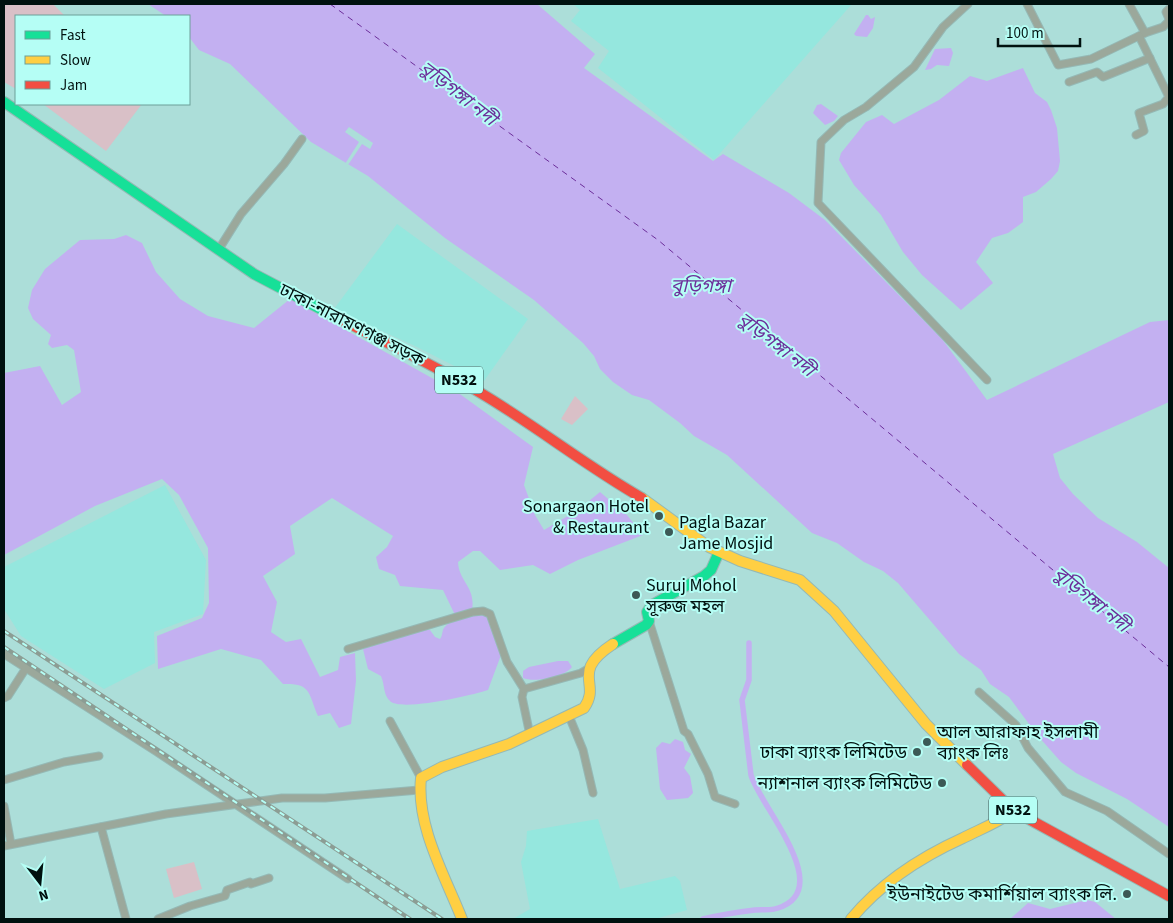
<svg xmlns="http://www.w3.org/2000/svg" width="1173" height="923" viewBox="0 0 1173 923" font-family="'Source Sans 3','Noto Sans Bengali',sans-serif">
<style>
.built{fill:#95e7de}
.green{fill:#d9c0c7}
.water{fill:#c3b0f1}
.pier{fill:#acded9}
.lines{fill:none;stroke-linecap:round;stroke-linejoin:round}
.canal{stroke:#c3b0f1;stroke-width:5.5}
.ferry{stroke:#6c2e9a;stroke-width:1;stroke-dasharray:6 5;stroke-linecap:butt}
.street-casing{stroke:#95b9b5;stroke-width:9}
.fast-casing{stroke:#95b9b5;stroke-width:12}
.slow-casing{stroke:#95b9b5;stroke-width:12}
.jam-casing{stroke:#95b9b5;stroke-width:12}
.street{stroke:#9ba89b;stroke-width:7}
.fast{stroke:#16e098;stroke-width:10}
.slow{stroke:#ffcf43;stroke-width:10}
.jam{stroke:#f24e42;stroke-width:10}
.rail-casing{stroke:#8c9d94;stroke-width:4}
.rail{stroke:#b5fef5;stroke-width:2;stroke-dasharray:5.5;stroke-linecap:butt}
.poi-dot{fill:#3c5956;stroke:#b5fef5;stroke-width:2}
.labels{text-anchor:middle;dominant-baseline:central;stroke-width:4;stroke-linejoin:round;paint-order:stroke}
.shield{fill:#b5fef5;stroke:#365854;stroke-width:1}
.shield-label{font-size:16px;font-weight:bold;fill:#00110f}
.street-label{font-size:18px;fill:#00110f;stroke:#b5fef5}
.poi-label{font-size:18px;fill:#00110f;stroke:#b5fef5;text-anchor:end}
.water-label{font-size:19px;font-style:italic;fill:#6c2e9a;stroke:#b5fef5}
</style>
<rect width="100%" height="100%" fill="#acded9"/>
<g class="built">
<path d="M573,4h279l-138,156 -116,-92 11,-17 -38,-30 9,-11z"/>
<path d="M397,224l131,95 -44,62 -67,-34 -83,-38z"/>
<path d="M165,485l41,75 -3,54 -49,18 1,31 -51,26 -83,-53 -17,-27v-42z"/>
<path d="M598,819l22,70 55,-13 5,5 7,29 -32,9h-142l17,-10 -9,-47 5,-16 1,-15z"/>
</g>
<g class="green">
<path d="M4,4h49l12,12h-49v73l-12,-7z"/>
<path d="M43,104h99l-36,47z"/>
<path d="M575,396l13,13 -16,16 -11,-6z"/>
<path d="M194,862l8,27 -28,9 -8,-29z"/>
</g>
<g class="water">
<path d="M148,4h389l58,50 -11,14 129,93 10,-7 66,39 36,27 117,119 45,61 163,-78 19,-2v82l-116,52 7,24 13,16 25,24 39,24 32,26v259l-42,-28 -51,-26 -15,-11 -23,-26 -29,-39 -19,-13 -9,-14 -22,-16 -61,-71 -15,-12 -19,-9 -27,-19 -25,-10 -85,-78 -33,-19 -14,-13 -31,-23 -17,-5 -19,-13 -13,-13 -6,-13 -11,-13 -49,-43 -89,-62 -77,-62 -57,-34 -81,-78 -31,-14 -10,-13v-21h-23z"/>
<path d="M866,15h2l3,4 4,-2 -2,11 -6,9 -11,-1 -2,-2z"/>
<path d="M951,48l2,5 -4,13 -12,-1 -6,4 -6,1 10,-21z"/>
<path d="M1023,68l12,25 12,9 4,8 6,18 3,33 -2,10 -7,8 -15,13 -13,5v25l-15,11 -16,5 -16,24 17,21 -32,27 -39,-35 -19,-23 -22,-37 -27,-30 -15,-25 2,-7 25,-31 16,-7 12,9 45,-24 31,-24 17,5z"/>
<path d="M821,104l17,12 -4,5 -9,4 -12,-12 4,-8z"/>
<path d="M126,235l16,8 14,29 24,27 28,17 46,12 36,-29 167,93 76,55 -9,38 11,30 9,15 34,-20 22,-18 27,23 16,20 -65,25 -28,14 -17,-9 -33,5 -20,-19h-7l-15,11c1,20 18,25 14,48l-17,5 -12,-25 -43,-4 -5,-11 -16,-6 -3,-12 11,-10 6,-11 -61,-38 -42,28 5,28 -32,22 14,26 -6,30 15,10 15,-3 19,38 18,-7 2,-13 15,-4 1,28 -5,43 -12,4 -9,-15 -12,3c-10,-24 -7,-33 -35,-32l-22,-24 -40,-11 -63,20 -1,-33 45,-18 7,-15 -1,-55 -29,-53 -17,-16 -67,27 -91,49v-182l36,-7 22,39 19,-13 -7,-42 -7,-5 -15,3 -4,-4 3,-9 -18,-16 -5,-11 4,-18 13,-21 35,-29 34,-1z"/>
<path d="M487,615l7,12 7,28 -13,35c-15,5 -87,22 -98,11 -7,-6 -5,-16 -9,-25l-13,-7 -5,-20 61,-19h6l5,7 5,2c3,-4 2,-9 4,-11 9,-12 30,-12 43,-13z"/>
<path d="M558,661h10l4,6c-8,10 -37,16 -49,11v-7l6,-4z"/>
<path d="M675,739l8,3 2,8 6,4 -7,14 6,8 3,17 -5,5 -21,2 -7,-11 -4,-41 6,-6 8,2z"/>
<path d="M1087,900l8,2 21,17h-106l18,-16 22,6z"/>
</g>
<path class="pier" d="M349,127l24,16 -3,6 -8,-5 -14,21 -3,-1 14,-22 -14,-10z"/>
<g class="lines">
<path class="canal" d="M703,919c17,-4 35,-7 52,-9 8,-1 15,1 23,-2 59,-19 -19,-103 -27,-133l-9,-75 7,-20v-37"/>
<path class="ferry" d="M330,4l328,236 511,427"/>
<g class="street-casing">
<g id="street">
<path d="M968,4l-25,23 -29,40 -48,40 -22,13 -23,22 -3,61 169,177"/>
<path d="M1027,4l31,61 33,-6 54,-26"/>
<path d="M1129,4l16,29 18,-6 6,-6"/>
<path d="M1169,9l-3,3 3,7"/>
<path d="M1069,82l28,-10 6,5 47,-19"/>
<path d="M1136,135l8,-4 -5,-18 24,-9 6,-7 -30,-61"/>
<path d="M219,249l22,-35 43,-50 18,-25"/>
<path d="M649,621l35,110 4,3 20,40 7,23 20,7"/>
<path d="M348,649l125,-37 10,-1 7,3 17,48 17,27 -2,8 8,38"/>
<path d="M4,654l153,98 191,127"/>
<path d="M524,689l57,-16 7,-4"/>
<path d="M979,692l37,33 12,23 37,44 42,19 62,43"/>
<path d="M4,698l4,-2 18,-28"/>
<path d="M569,716l14,34 10,43"/>
<path d="M390,721l31,57"/>
<path d="M4,780l60,-18 35,-6"/>
<path d="M4,806l7,38"/>
<path d="M101,827l25,92"/>
<path d="M4,846l162,-32 116,-16h43l94,-8"/>
<path d="M158,919l32,-13 35,-10 2,-6 23,-8 1,2 18,-6"/>
</g>
</g>
<g class="fast-casing">
<g id="fast">
<path d="M4,102l250,172 84,44"/>
<path d="M613,644l33,-19 3,-4 -2,-9 5,-7 52,-29 7,-6 8,-18"/>
</g>
</g>
<g class="slow-casing">
<g id="slow">
<path d="M642,498l67,49 31,14 60,19 34,31 92,113 41,41"/>
<path d="M462,919c-17,-43 -46,-93 -41,-141l21,-11 67,-23 75,-36c18,-25 -15,-35 29,-64"/>
<path d="M851,919c29,-35 70,-62 112,-81 18,-9 34,-15 51,-27"/>
</g>
</g>
<g class="jam-casing">
<g id="jam">
<path d="M338,318c47,24 96,47 141,74 56,33 107,74 163,106"/>
<path d="M967,765l47,46 155,85"/>
</g>
</g>
<use href="#street" class="street"/>
<use href="#fast" class="fast"/>
<use href="#slow" class="slow"/>
<use href="#jam" class="jam"/>
<g class="rail-casing">
<g id="rail">
<path d="M4,631l438,288"/>
<path d="M4,647l406,272"/>
</g>
</g>
<use href="#rail" class="rail"/>
</g>
<g class="poi-dot">
<circle cx="659" cy="516" r="5"/>
<circle cx="669" cy="532" r="5"/>
<circle cx="636" cy="595" r="5"/>
<circle cx="927" cy="742" r="5"/>
<circle cx="917" cy="752" r="5"/>
<circle cx="942" cy="783" r="5"/>
<circle cx="1127" cy="894" r="5"/>
</g>
<g class="labels">
<g class="shield">
<rect x="435" y="366.5" width="48" height="27" rx="4"/>
<rect x="989" y="796.5" width="48" height="27" rx="4"/>
</g>
<g class="shield-label">
<text x="459" y="380">N532</text>
<text x="1013" y="810">N532</text>
</g>
<g class="street-label">
<text transform="translate(352 325) rotate(27)">ঢাকা-নারায়ণগঞ্জ সড়ক</text>
</g>
<g class="poi-label">
<text x="649" y="506">Sonargaon Hotel<tspan x="649" dy="21">&amp; Restaurant</tspan></text>
<text x="679" y="522" text-anchor="start">Pagla Bazar<tspan x="679" dy="21">Jame Mosjid</tspan></text>
<text x="646" y="585" text-anchor="start">Suruj Mohol<tspan x="646" dy="21">সূরুজ মহল</tspan></text>
<text x="937" y="732" text-anchor="start">আল আরাফাহ ইসলামী<tspan x="937" dy="21">ব্যাংক লিঃ</tspan></text>
<text x="907" y="752">ঢাকা ব্যাংক লিমিটেড</text>
<text x="932" y="783">ন্যাশনাল ব্যাংক লিমিটেড</text>
<text x="1117" y="894">ইউনাইটেড কমার্শিয়াল ব্যাংক লি.</text>
</g>
<g class="water-label">
<text transform="translate(458 94) rotate(38)">বুড়িগঙ্গা নদী</text>
<text x="701" y="286">বুড়িগঙ্গা</text>
<text transform="translate(776 345) rotate(38)">বুড়িগঙ্গা নদী</text>
<text transform="translate(1091 600) rotate(39)">বুড়িগঙ্গা নদী</text>
</g>
</g>
<rect width="1173" height="923" fill="none" stroke="#00110f" stroke-width="10"/>
<rect x="15" y="15" width="175" height="90" fill="#b5fef5" stroke="#6d9f99"/>
<rect x="25" y="31" width="25" height="8" fill="#16e098" stroke="#6d9f99"/>
<text x="60" y="40" font-size="15" fill="#00110f">Fast</text>
<rect x="25" y="56" width="25" height="8" fill="#ffcf43" stroke="#6d9f99"/>
<text x="60" y="65" font-size="15" fill="#00110f">Slow</text>
<rect x="25" y="81" width="25" height="8" fill="#f24e42" stroke="#6d9f99"/>
<text x="60" y="90" font-size="15" fill="#00110f">Jam</text>
<g transform="translate(40 883) rotate(164)" stroke="#b5fef5" stroke-width="4" paint-order="stroke">
<path d="M0-4L9 19L0 12L-9 19Z" fill="#00110f"/>
<text y="-8" font-size="14" font-weight="bold" text-anchor="middle" fill="#00110f">N</text>
</g>
<path d="M998 38v8h82v-8" fill="none" stroke="#00110f" stroke-width="2.5"/>
<text x="1006" y="38" font-size="15" fill="#00110f" stroke="#b5fef5" stroke-width="4" paint-order="stroke">100 m</text>
</svg>
